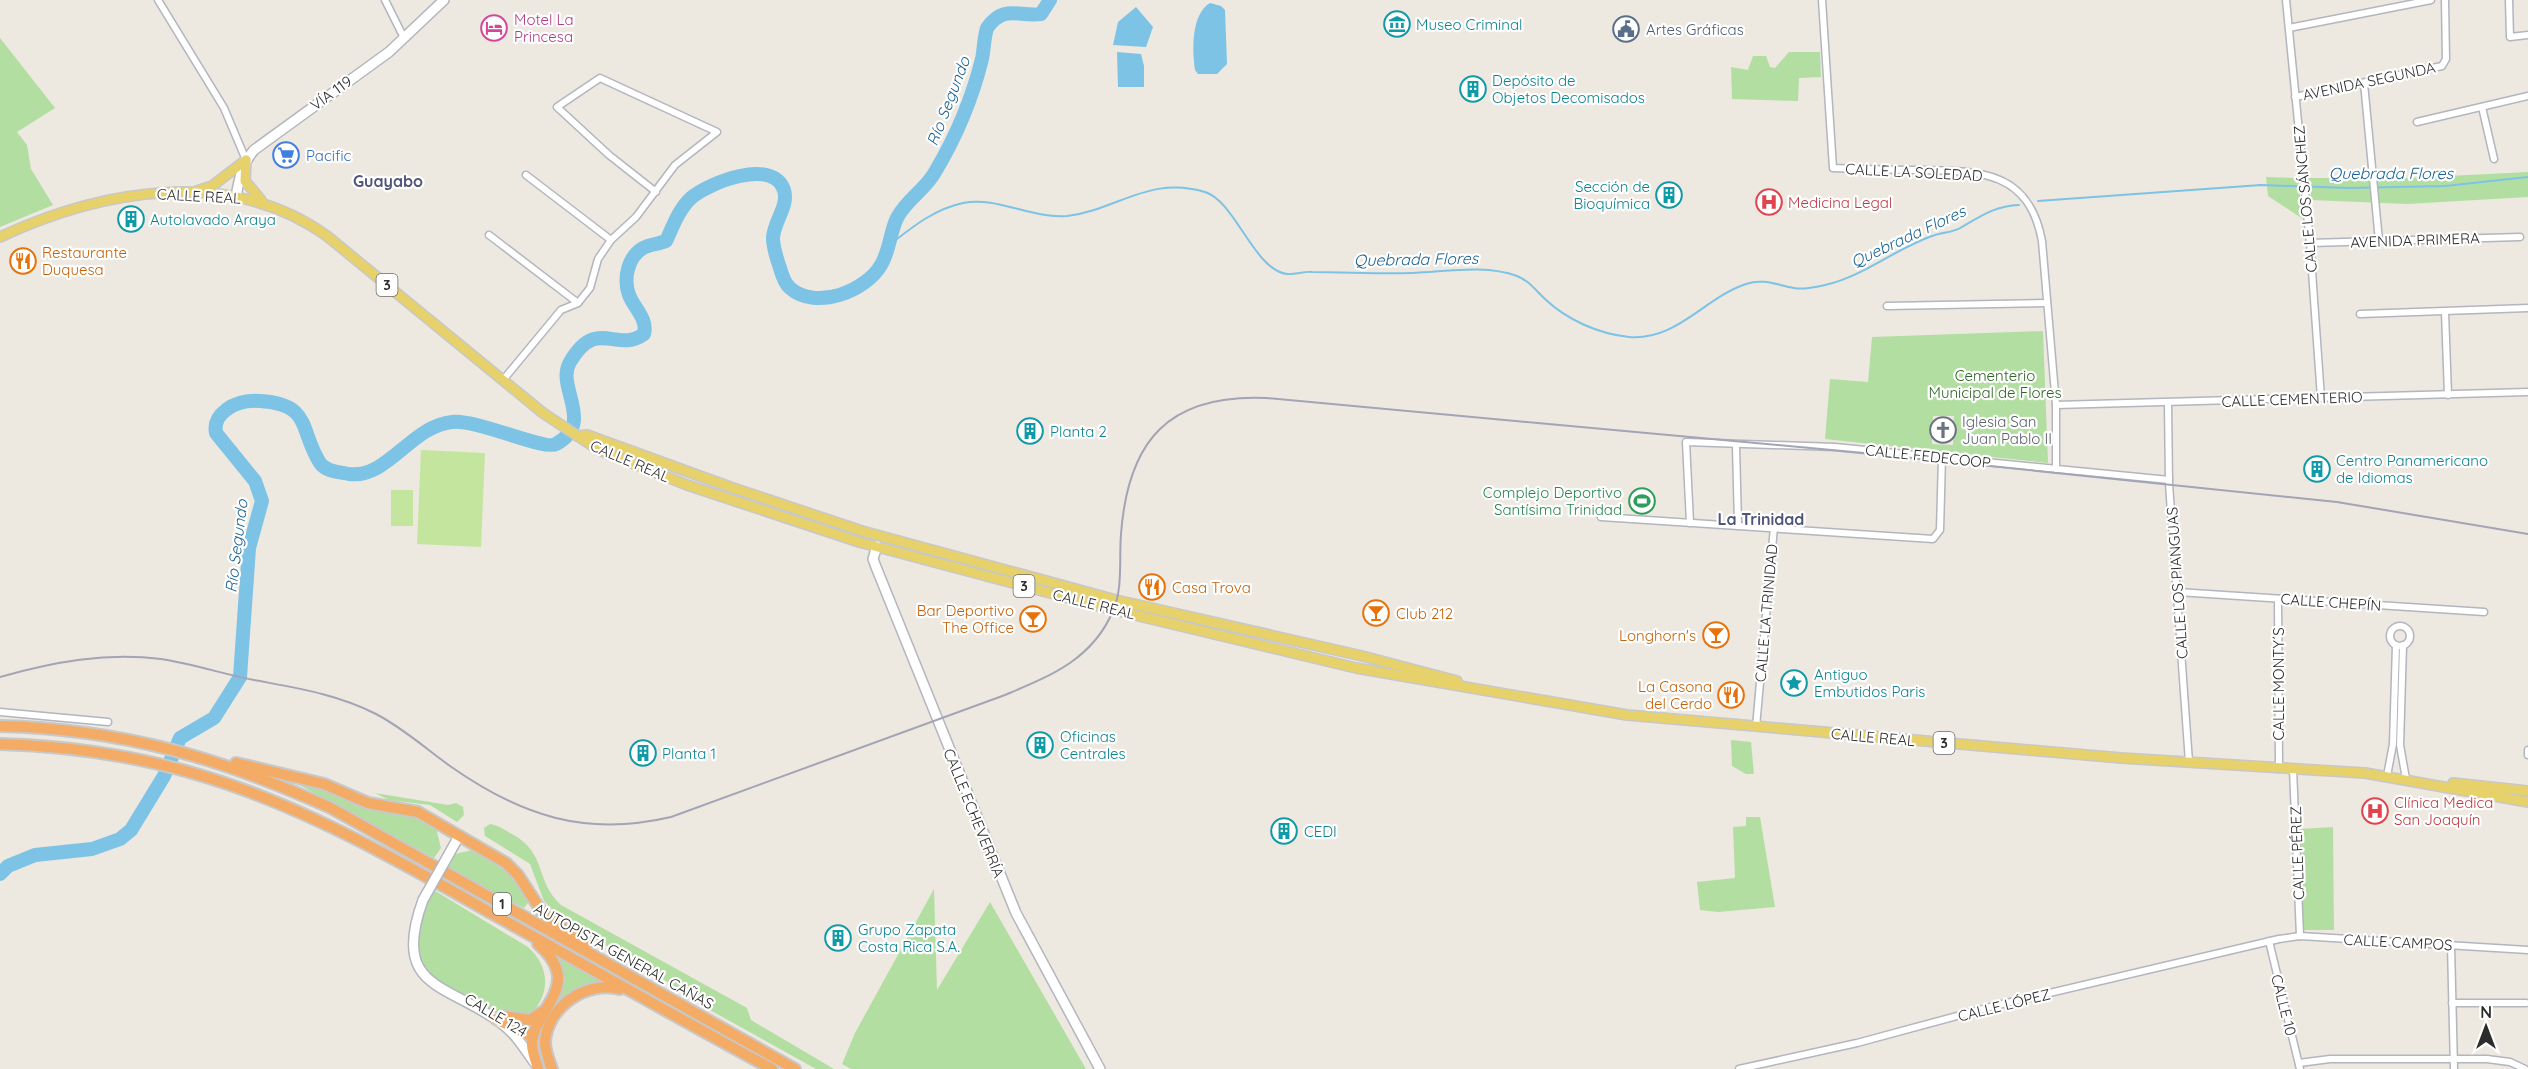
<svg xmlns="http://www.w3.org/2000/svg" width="2528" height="1069" viewBox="0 0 2528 1069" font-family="Quicksand,sans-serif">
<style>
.green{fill:#b2dfa1;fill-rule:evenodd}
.pitch{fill:#c3e59e}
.water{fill:#7cc3e6}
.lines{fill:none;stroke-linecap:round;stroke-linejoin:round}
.stream{stroke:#7cc3e6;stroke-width:2}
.river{stroke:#7cc3e6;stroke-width:14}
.street-casing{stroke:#b3b5bf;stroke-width:9}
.secondary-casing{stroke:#b3b5bf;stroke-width:12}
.primary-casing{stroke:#c8c8c8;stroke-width:12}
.highway-casing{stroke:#c8c8c8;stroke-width:14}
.street{stroke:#fff;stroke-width:6}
.secondary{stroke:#fff;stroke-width:9}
.primary{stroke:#e7d16b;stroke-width:9}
.highway{stroke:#f3ab65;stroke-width:10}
.rail{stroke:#a3a4b5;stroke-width:2}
.secondary-bridge-casing{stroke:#b3b5bf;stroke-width:12;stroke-linecap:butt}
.secondary-bridge{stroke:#fff;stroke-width:9}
.labels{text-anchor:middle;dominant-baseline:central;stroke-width:4.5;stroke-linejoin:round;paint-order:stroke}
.shield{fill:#fff;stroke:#6b6b6b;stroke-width:1.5}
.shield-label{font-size:14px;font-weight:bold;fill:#2c2c2c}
.hotel-label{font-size:15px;fill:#b23c85;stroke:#fff;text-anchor:start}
.culture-label{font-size:15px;fill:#0d838f;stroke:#fff;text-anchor:start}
.service-label{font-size:15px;fill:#4e5e75;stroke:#fff;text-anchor:start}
.street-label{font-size:15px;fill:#2c2c2c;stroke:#fff}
.shop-label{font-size:15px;fill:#366cbe;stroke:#fff;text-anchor:start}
.health-label{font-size:15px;fill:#be3a42;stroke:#fff;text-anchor:start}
.food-label{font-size:15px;fill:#c56008;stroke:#fff;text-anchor:start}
.park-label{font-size:15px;fill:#2b6520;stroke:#fff}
.worship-label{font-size:15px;fill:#5b616d;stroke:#fff;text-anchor:start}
.leisure-label{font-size:15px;fill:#27864d;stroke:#fff;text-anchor:end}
.water-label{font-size:16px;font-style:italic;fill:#186295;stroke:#fff}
.neighbourhood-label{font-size:16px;font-weight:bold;fill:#50557a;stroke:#fff}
</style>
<rect width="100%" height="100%" fill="#ede8e0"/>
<g class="green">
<path d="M0,38l55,70 -38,24 10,13 4,24 22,36 -53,22z"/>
<path d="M1789,52h31l1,25 -22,1 -1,23 -66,-2 -1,-32 17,3 5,-14h13l4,11 5,1z"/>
<path d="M2528,172v25l-121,7 -96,-4 -2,-22h99z"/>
<path d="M2266,177l32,1 5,41 -35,-23z"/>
<path d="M2043,331l5,132 -223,-24 5,-60 38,3 4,-45zM1933,416h21l-1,29 -21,-1z"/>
<path d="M1731,740l20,2 3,32h-8l-14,-8z"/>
<path d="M292,781l15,2 113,34 16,11 5,20 -7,10z"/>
<path d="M375,793l73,12 8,-2 7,4 1,8 -7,7 -27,-17 -41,-5z"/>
<path d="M1746,817h14l15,90 -57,5 -18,-2 -3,-28 38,-4 -2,-51 13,-1z"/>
<path d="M490,824c8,1 15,6 22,10 36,20 22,46 49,71l186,103 4,12 83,49h-18l-115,-64 3,-5 -20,-12 -3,2 -121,-72 -16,-17 -14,-37 -45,-28 -1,-8z"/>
<path d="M2333,827l1,103h-31l-3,-101z"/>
<path d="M472,850l42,26 14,27 -4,5 -76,-39 7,-15z"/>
<path d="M432,889l96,58c22,20 23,47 2,68l-29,1 -63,-35 -17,-17 -7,-37z"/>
<path d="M934,889l3,101 53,-88 96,167h-235l-9,-5 13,-31z"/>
<path d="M553,949l58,32c-30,2 -43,18 -63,38 13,-24 18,-45 5,-70z"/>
</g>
<g class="pitch">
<path d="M421,450l64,3 -4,94 -64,-3z"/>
<rect x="391" y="490" width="22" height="36"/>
</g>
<g class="water">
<path d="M1210,3l11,3 4,4 2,54 -10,10h-19l-3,-4c-3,-19 -4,-56 15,-67z"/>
<path d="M1136,7l17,20 -7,20 -33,-2 5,-23z"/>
<path d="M1117,52l24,2 3,12v21h-26z"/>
</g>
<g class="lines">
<g class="stream">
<path d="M2038,201l223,-16 88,3 96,-2 83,-9"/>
<path d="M888,246c23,-18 46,-37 75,-43 34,-7 68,16 104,13 50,-6 83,-41 138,-24 30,9 49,78 82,82 8,1 17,-3 25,-2 33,0 66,2 100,1 33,-1 72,-9 105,3 14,6 18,14 28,23 22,21 54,35 84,38 48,4 75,-39 117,-53 17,-6 31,1 48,4 9,2 22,-1 31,-3 39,-9 70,-36 107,-49 10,-4 21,-3 30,-9 19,-11 33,-21 57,-22"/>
</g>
<path class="river" d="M0,874l8,-8 27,-11 57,-6 28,-10 11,-9 33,-54 16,-38 34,-20 26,-41 9,-129 13,-47 -7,-20 -39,-48c-2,-10 2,-17 10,-23 10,-8 21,-10 34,-9 52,3 39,29 60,62 6,9 20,9 29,11 39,5 62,-48 103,-52 25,-3 93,29 104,22 40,-22 -1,-57 14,-82 27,-46 46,-8 74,-28 4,-15 -10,-26 -15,-39 -6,-17 -1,-38 14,-47 7,-4 16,-4 23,-7 7,-15 13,-32 25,-43 17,-15 82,-41 93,-8 5,16 -10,31 -11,48 0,10 4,21 7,30 2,7 5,16 10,20 26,23 76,3 91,-23 9,-15 9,-33 16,-47 9,-18 29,-29 38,-46 21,-35 37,-73 47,-113 2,-10 2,-21 5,-31 17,-24 31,-11 54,-14l9,-14"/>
<g class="street-casing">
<g id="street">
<path d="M158,0l66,108 22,52"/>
<path d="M385,0l19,38"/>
<path d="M1822,0l11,168c29,1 59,2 88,2 60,1 108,1 121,71l14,164v64"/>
<path d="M2286,0l24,243 11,155"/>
<path d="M2509,0l1,37 18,-2"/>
<path d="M2289,28l142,-28"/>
<path d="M2364,83l15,158"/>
<path d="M2295,97l147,-31 4,-7 -1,-59"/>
<path d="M2482,107l12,52"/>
<path d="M2417,122l111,-26"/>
<path d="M526,175l85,65"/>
<path d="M489,235l89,68"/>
<path d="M2310,243l210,-6"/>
<path d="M1887,306l160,-3"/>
<path d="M2445,312l3,83"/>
<path d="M2360,314l168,-6"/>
<path d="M503,380l58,-70 17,-7 12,-15 8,-29 13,-19 25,-23 39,-52 42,-33 -117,-54 -43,29 52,48 47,37"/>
<path d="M2168,403l1,81 20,278"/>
<path d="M2056,405l472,-13"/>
<path d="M1736,446l2,79"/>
<path d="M1601,517l332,22 7,-9 2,-73"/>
<path d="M1690,523l-4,-81 149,5 334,33"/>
<path d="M2178,592l306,20"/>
<path d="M2278,599l1,170"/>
<circle cx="2400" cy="636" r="10"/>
<path d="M2403,645l-3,100 6,34"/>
<path d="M0,712l108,10"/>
<path d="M1756,727l18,-200"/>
<path d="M2528,750v5"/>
<path d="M2293,769l7,167"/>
<path d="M2387,776l6,-32 3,-99"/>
<path d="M2269,941l31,128"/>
<path d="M2451,945l3,124"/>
<path d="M2452,1003h74"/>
<path d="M2299,1063l31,-4h157l23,3 15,7"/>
<path d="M1739,1069l118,-26 137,-37 285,-67 21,-3 228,14"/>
</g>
</g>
<g class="secondary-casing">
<g id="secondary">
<path d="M236,197c3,-18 6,-33 18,-47l135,-98 55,-52"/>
<path d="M877,546l-4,13 3,8 140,346 84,156"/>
<path d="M449,854l10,-18"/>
<path d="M423,900c-33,90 25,83 78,123 14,10 23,25 33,39"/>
</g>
</g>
<g class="primary-casing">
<g id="primary">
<path d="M246,160l-1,21 16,19"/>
<path d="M197,191l15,-5 34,-26"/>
<path d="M0,237c101,-47 230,-71 327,-1l216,177 56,37 88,35 172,57 255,68 242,58 271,47 494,43 244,15 163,29"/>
<path d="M577,436l10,-1 143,52 132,44 254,69 246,56 95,25"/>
<path d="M2453,783l75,8"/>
</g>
</g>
<g class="highway-casing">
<g id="highway">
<path d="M0,726c122,3 221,32 331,82l464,261"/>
<path d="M0,744c67,2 132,11 196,30 104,30 201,86 295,139 93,52 187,105 281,156"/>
<path d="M236,763l88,21 44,19 50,9 88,51 12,12 26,40 42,29"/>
<path d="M538,944c46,40 -1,62 -6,97 -1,10 4,19 6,28"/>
<path d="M503,1016l27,4 15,-10"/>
<path d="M496,1019l37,18"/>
<path d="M552,1069c-3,-8 -7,-18 -7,-27 2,-36 43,-62 75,-53"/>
</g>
</g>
<use href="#street" class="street"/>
<use href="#secondary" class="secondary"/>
<use href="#primary" class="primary"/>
<use href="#highway" class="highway"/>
<path class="rail" d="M0,677c53,-15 106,-25 161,-18 32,5 62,15 93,21 42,8 83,14 122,34 27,14 49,34 74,52 71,50 135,71 221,51l334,-122c45,-19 87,-35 108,-84 10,-22 6,-53 8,-77 7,-94 48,-140 145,-136l598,55 473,49 191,32"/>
<g class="secondary-bridge-casing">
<path id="secondary-bridge" d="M423,900l26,-46"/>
</g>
<use href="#secondary-bridge" class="secondary-bridge"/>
</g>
<defs>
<g id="museum-ring" transform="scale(1.35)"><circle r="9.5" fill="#fff" stroke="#0f9aa8" stroke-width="1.5"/><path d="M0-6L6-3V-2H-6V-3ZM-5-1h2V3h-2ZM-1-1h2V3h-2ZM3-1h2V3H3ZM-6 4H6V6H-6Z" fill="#0f9aa8"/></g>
<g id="hotel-ring" transform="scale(1.35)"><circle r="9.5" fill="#fff" stroke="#d1479c" stroke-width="1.5"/><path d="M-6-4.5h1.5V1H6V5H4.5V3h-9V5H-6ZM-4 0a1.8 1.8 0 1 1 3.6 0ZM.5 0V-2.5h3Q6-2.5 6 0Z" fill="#d1479c"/></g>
<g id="civic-ring" transform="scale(1.35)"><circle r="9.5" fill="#fff" stroke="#5c6f8a" stroke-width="1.5"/><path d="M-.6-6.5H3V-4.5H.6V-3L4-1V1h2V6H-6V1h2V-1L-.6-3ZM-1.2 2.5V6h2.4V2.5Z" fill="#5c6f8a"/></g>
<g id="building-ring" transform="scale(1.35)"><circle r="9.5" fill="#fff" stroke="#0f9aa8" stroke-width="1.5"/><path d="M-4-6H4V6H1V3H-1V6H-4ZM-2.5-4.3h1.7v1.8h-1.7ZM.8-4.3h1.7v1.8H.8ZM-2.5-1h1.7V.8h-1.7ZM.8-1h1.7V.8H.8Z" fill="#0f9aa8"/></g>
<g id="supermarket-ring" transform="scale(1.35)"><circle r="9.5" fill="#fff" stroke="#3f7fe0" stroke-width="1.5"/><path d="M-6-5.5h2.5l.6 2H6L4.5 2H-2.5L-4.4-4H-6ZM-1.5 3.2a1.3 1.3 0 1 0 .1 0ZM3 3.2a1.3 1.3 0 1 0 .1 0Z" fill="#3f7fe0"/></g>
<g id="hospital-ring" transform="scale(1.35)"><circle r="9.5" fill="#fff" stroke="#e0444e" stroke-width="1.5"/><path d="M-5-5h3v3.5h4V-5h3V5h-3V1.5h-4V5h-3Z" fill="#e0444e"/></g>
<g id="restaurant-ring" transform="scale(1.35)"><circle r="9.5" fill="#fff" stroke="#e8710a" stroke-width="1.5"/><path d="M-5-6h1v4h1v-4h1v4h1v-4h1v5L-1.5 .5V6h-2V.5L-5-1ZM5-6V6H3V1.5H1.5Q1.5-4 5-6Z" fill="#e8710a"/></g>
<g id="church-ring" transform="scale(1.35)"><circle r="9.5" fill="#fff" stroke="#6b7280" stroke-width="1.5"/><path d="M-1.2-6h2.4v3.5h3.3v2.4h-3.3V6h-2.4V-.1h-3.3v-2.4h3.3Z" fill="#6b7280"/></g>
<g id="stadium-ring" transform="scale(1.35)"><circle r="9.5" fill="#fff" stroke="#2e9e5b" stroke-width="1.5"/><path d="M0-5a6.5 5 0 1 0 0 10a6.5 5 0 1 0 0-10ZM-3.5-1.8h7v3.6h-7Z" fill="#2e9e5b"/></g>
<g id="bar-ring" transform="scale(1.35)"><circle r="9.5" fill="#fff" stroke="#e8710a" stroke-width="1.5"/><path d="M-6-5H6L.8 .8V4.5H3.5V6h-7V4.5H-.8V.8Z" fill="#e8710a"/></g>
<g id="sight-ring" transform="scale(1.35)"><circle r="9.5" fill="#fff" stroke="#0f9aa8" stroke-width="1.5"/><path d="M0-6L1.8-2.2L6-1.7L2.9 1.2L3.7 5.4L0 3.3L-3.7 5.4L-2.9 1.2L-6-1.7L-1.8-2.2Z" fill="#0f9aa8"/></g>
</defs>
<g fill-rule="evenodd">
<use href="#museum-ring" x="1397" y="24"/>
<use href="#hotel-ring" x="494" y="28"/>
<use href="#civic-ring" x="1626" y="29"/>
<use href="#building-ring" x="1473" y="89"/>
<use href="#supermarket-ring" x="286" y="155"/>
<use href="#building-ring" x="1669" y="195"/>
<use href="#hospital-ring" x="1769" y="202"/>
<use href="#building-ring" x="131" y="219"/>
<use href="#restaurant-ring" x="23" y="261"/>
<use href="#church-ring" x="1943" y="430"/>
<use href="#building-ring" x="1030" y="431"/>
<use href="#building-ring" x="2317" y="469"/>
<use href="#stadium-ring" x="1642" y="501"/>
<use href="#restaurant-ring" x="1152" y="587"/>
<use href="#bar-ring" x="1376" y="613"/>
<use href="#bar-ring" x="1033" y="619"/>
<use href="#bar-ring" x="1716" y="635"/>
<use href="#sight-ring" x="1794" y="683"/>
<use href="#restaurant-ring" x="1731" y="695"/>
<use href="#building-ring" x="1040" y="745"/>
<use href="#building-ring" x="643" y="753"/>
<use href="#hospital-ring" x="2375" y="811"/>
<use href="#building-ring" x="1284" y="831"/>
<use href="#building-ring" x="838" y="938"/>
</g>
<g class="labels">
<g class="shield">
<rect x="376.5" y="274" width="21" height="22" rx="4.5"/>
<rect x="1013.5" y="575" width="21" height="22" rx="4.5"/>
<rect x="1933.5" y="732" width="21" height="22" rx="4.5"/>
<rect x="493" y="893" width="18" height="22" rx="4.5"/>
</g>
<g class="shield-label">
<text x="387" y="285">3</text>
<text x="1024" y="586">3</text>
<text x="1944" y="743">3</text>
<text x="502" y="904">1</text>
</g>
<g class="hotel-label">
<text x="514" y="19">Motel La<tspan x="514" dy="17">Princesa</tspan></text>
</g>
<g class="culture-label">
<text x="1416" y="24">Museo Criminal</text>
<text x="1492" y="80">Depósito de<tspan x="1492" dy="17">Objetos Decomisados</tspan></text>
<text x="1650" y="186" text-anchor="end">Sección de<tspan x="1650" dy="17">Bioquímica</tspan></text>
<text x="150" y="219">Autolavado Araya</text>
<text x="1050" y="431">Planta 2</text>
<text x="2336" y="460">Centro Panamericano<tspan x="2336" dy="17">de Idiomas</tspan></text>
<text x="1814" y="674">Antiguo<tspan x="1814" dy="17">Embutidos Paris</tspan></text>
<text x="1060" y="736">Oficinas<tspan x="1060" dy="17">Centrales</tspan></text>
<text x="662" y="753">Planta 1</text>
<text x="1304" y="831">CEDI</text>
<text x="858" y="929">Grupo Zapata<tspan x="858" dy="17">Costa Rica S.A.</tspan></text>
</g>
<g class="service-label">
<text x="1646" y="29">Artes Gráficas</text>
</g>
<g class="street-label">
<text transform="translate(2369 81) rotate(-12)">AVENIDA SEGUNDA</text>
<text transform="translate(331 93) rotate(-36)">VÍA 119</text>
<text transform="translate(1914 172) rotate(3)">CALLE LA SOLEDAD</text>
<text transform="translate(199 196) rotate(3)">CALLE REAL</text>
<text transform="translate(2305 199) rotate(-95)">CALLE LOS SÁNCHEZ</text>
<text transform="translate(2415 240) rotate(-2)">AVENIDA PRIMERA</text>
<text transform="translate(2292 399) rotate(-2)">CALLE CEMENTERIO</text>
<text transform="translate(1928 456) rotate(6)">CALLE FEDECOOP</text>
<text transform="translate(630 461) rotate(23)">CALLE REAL</text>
<text transform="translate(2177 583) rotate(-94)">CALLE LOS PIANGUAS</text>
<text transform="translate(2331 602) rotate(4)">CALLE CHEPÍN</text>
<text transform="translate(1094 604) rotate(14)">CALLE REAL</text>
<text transform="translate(1766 613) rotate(-85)">CALLE LA TRINIDAD</text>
<text transform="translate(2278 684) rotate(-90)">CALLE MONTY´S</text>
<text transform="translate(1873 737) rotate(5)">CALLE REAL</text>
<text transform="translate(974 813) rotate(68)">CALLE ECHEVERRÍA</text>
<text transform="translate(2297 853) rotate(-92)">CALLE PÉREZ</text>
<text transform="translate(2398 942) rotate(3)">CALLE CAMPOS</text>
<text transform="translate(624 956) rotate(29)">AUTOPISTA GENERAL CAÑAS</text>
<text transform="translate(2004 1005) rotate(-14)">CALLE LÓPEZ</text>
<text transform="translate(2284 1005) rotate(76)">CALLE 10</text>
<text transform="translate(496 1015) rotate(31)">CALLE 124</text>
</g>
<g class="shop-label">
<text x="306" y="155">Pacific</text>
</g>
<g class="health-label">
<text x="1788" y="202">Medicina Legal</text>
<text x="2394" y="802">Clínica Medica<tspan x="2394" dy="17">San Joaquín</tspan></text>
</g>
<g class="food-label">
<text x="42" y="252">Restaurante<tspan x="42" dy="17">Duquesa</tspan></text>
<text x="1172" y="587">Casa Trova</text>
<text x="1014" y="610" text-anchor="end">Bar Deportivo<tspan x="1014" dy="17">The Office</tspan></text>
<text x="1396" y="613">Club 212</text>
<text x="1696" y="635" text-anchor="end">Longhorn's</text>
<text x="1712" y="686" text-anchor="end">La Casona<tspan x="1712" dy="17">del Cerdo</tspan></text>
</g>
<g class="park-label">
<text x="1995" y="375">Cementerio<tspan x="1995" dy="17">Municipal de Flores</tspan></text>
</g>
<g class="worship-label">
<text x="1962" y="421">Iglesia San<tspan x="1962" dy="17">Juan Pablo II</tspan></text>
</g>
<g class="leisure-label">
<text x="1622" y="492">Complejo Deportivo<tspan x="1622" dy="17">Santísima Trinidad</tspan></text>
</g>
<g class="water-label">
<text transform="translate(948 101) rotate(-69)">Río Segundo</text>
<text x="2391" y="173">Quebrada Flores</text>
<text transform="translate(1908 236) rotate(-25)">Quebrada Flores</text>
<text transform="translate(1416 259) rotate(-1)">Quebrada Flores</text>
<text transform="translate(236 546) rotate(-83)">Río Segundo</text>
</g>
<g class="neighbourhood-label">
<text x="388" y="181">Guayabo</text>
<text x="1761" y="519">La Trinidad</text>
</g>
</g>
<g transform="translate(2486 1027)" stroke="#ffffff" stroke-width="4.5" paint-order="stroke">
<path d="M0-4.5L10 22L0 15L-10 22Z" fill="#2c2c2c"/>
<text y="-9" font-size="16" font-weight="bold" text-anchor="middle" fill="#2c2c2c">N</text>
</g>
</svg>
